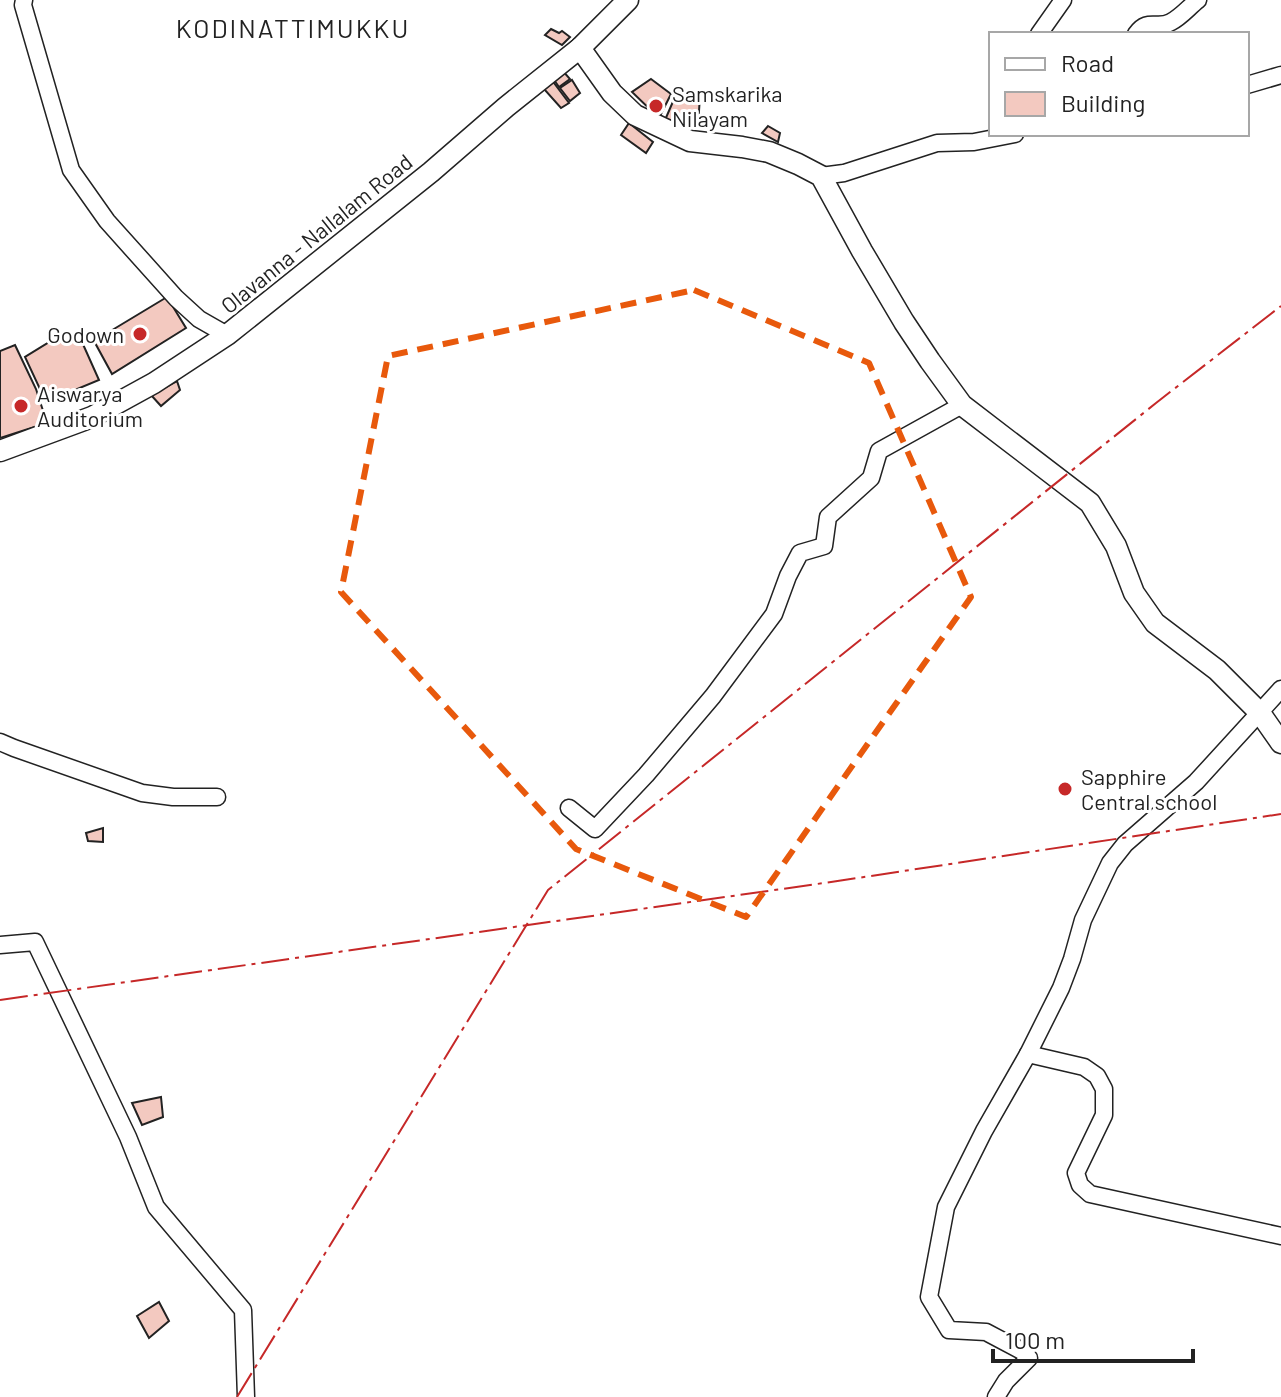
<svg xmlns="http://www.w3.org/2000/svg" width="1281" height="1397" viewBox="0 0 1281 1397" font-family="Barlow,sans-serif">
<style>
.building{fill:#f3c9c0;stroke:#222;stroke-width:2}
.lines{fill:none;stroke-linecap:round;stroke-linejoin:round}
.minor-casing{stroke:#222;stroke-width:19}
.major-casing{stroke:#222;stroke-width:23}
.minor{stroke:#fff;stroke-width:16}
.major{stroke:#fff;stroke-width:20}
.power{stroke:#c62828;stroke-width:2;stroke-dasharray:28 6 4 6;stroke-linecap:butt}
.marked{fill:none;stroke:#e8590c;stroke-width:6;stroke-dasharray:16 10;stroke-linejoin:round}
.poi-dot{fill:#c62828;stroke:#fff;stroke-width:3}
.labels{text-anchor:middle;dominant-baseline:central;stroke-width:6;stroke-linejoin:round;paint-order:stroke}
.poi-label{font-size:22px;fill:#222;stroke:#fff;text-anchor:start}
.street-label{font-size:22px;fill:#222;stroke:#fff}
.quarter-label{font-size:26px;letter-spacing:2px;fill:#222;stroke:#fff}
</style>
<rect width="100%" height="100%" fill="#fff"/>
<g class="building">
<path d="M551,29l8,4 3,-2 8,6 -8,8 -17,-10z"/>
<path d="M562,70l8,9 -11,8 -7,-10z"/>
<path d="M551,79l18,24 -8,5 -17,-19z"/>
<path d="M651,79l20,15 -12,24 -27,-26z"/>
<path d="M572,80l8,13 -10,8 -10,-13z"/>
<path d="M678,90l22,6 -2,30 -33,-6z"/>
<path d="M629,123l24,19 -7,11 -25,-18z"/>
<path d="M768,126l12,7 -2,9 -16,-9z"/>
<path d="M167,297l19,31 -74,46 -18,-33z"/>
<path d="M64,333l18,9 17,38 -53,22 -21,-45z"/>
<path d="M15,345l21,44 11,34 -47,15v-87z"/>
<path d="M177,381l3,9 -19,16 -10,-11z"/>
<path d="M103,828v14l-15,-1 -2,-8z"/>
<path d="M161,1097l2,20 -21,8 -10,-22z"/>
<path d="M159,1302l10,19 -20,17 -12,-22z"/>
</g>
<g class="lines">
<g class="minor-casing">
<g id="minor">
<path d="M24,0l-1,5 48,165 36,51 69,77 23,21 28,16"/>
<path d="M1039,34l24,-34"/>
<path d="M1136,34c12,-17 21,-4 35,-12 10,-5 18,-15 27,-22"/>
<path d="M1247,85l34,-10"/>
<path d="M821,176l23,-3 93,-30 37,-1 41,-8"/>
<path d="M0,742l14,6 128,45 31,4h44"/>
<path d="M569,808l26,21 51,-54 67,-79 61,-82 14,-38 12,-23 24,-7 4,-29 43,-39 8,-27 83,-46"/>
<path d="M0,945l35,-3 93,195 28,70 87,103 3,87"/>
<path d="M1028,1054l56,13 13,9 7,13v26l-28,58 4,12 10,9 191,42"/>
<path d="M996,1397l10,-16 23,-23 -7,-7 -36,-19 -37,-2 -20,-33 17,-90 38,-76 44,-77 33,-66 11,-29 11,-39 27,-57 15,-19 71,-62 85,-93"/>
</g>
</g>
<g class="major-casing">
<g id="major">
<path d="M580,48l32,45 23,22 55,26 52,6 27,5 29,12 23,12 41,75 42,71 26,39 32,44 128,98 26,43 18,47 21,30 62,47 43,43 21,30"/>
<path d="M0,451l92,-34 62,-34 73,-48 204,-163 75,-65 74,-59 48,-48"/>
</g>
</g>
<use href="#minor" class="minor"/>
<use href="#major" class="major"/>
<g class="power">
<path d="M0,1000l831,-118 450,-68"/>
<path d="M237,1397l311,-507 608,-487 125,-97"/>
</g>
</g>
<path class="marked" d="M694,290l175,73 102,234 -225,320 -170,-68 -235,-257 47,-236z"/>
<g class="poi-dot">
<circle cx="656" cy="106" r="8"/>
<circle cx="140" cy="334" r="8"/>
<circle cx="21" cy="406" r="8"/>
<circle cx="1065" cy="789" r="8"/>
</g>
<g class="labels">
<g class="poi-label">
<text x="672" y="93">Samskarika<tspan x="672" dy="25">Nilayam</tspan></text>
<text x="124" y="334" text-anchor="end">Godown</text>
<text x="37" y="393">Aiswarya<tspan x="37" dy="25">Auditorium</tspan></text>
<text x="1081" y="776">Sapphire<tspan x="1081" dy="25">Central school</tspan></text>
</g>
<g class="street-label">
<text transform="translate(316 233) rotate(-39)">Olavanna - Nallalam Road</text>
</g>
<g class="quarter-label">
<text x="293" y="27">KODINATTIMUKKU</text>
</g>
</g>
<rect x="989" y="32" width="260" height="104" fill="#ffffff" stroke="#a7a7a7" stroke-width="2"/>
<rect x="1005" y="58" width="40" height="12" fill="#ffffff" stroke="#a7a7a7" stroke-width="2"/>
<text x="1061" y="72" font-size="24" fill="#222222">Road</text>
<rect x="1005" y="92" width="40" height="24" fill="#f3c9c0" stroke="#a7a7a7" stroke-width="2"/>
<text x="1061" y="112" font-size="24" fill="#222222">Building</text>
<path d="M993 1349v12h200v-12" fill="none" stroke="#222222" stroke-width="4"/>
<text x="1005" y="1349" font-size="24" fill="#222222" stroke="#ffffff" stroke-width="6" paint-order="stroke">100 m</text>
</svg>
